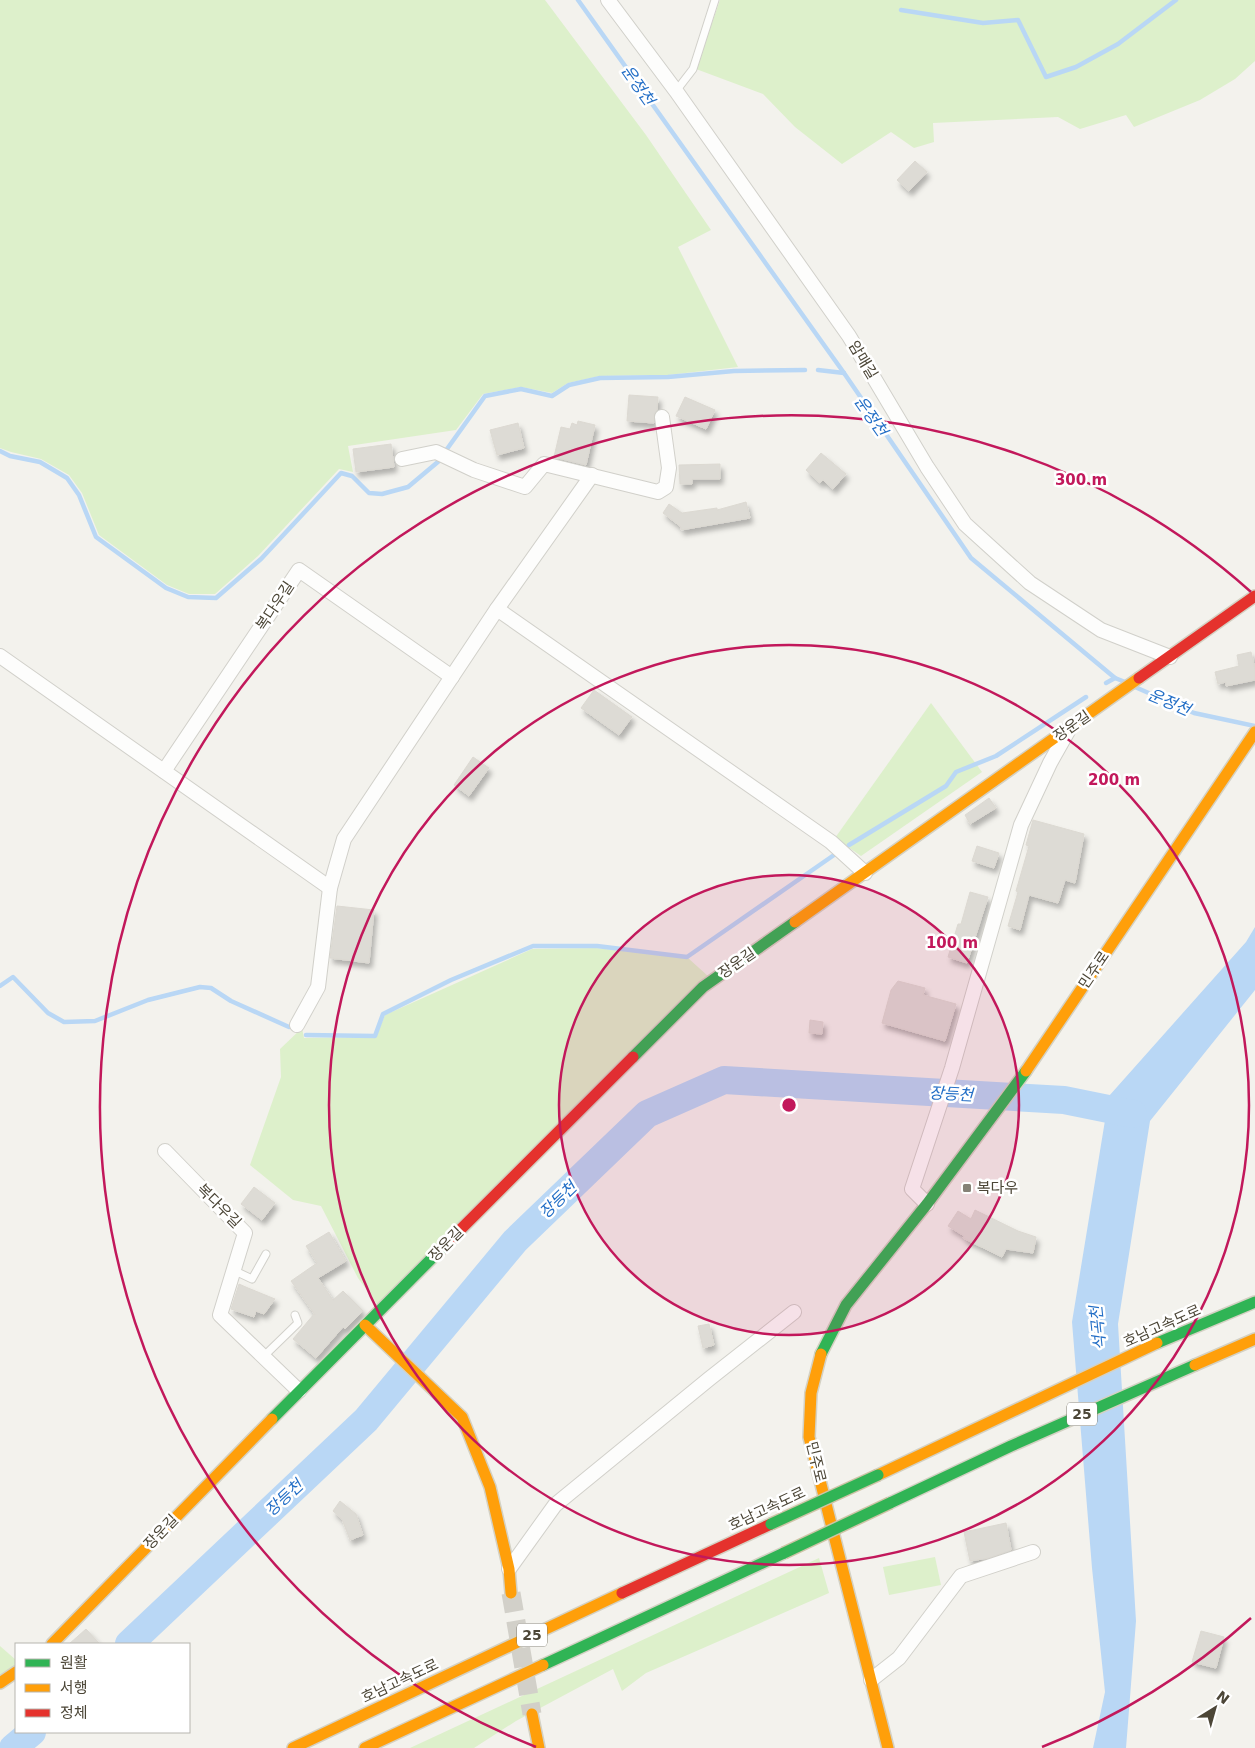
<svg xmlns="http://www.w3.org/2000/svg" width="1255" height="1748" viewBox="0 0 1255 1748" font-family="'DejaVu Sans','Noto Sans KR',sans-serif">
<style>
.green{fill:#ddf0cb}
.water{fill:#b9d7f5}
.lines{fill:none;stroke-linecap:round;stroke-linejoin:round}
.stream{stroke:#b9d7f5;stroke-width:4.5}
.river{stroke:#b9d7f5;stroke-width:28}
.building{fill:#dddbd5;stroke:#dcd9d2;filter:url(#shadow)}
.secondary-tunnel{stroke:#d2d0c9;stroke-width:19;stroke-dasharray:19 9;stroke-linecap:butt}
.lane-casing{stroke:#d1d0ca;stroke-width:9}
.street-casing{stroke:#d1d0ca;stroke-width:16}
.fast-casing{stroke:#d4d1c3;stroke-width:14}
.slow-casing{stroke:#d4d1c3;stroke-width:14}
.jam-casing{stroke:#d4d1c3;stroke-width:14}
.lane{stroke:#fdfdfc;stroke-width:7}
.street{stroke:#fdfdfc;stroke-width:14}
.fast{stroke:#30b455;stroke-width:11}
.slow{stroke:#ff9f0a;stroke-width:11}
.jam{stroke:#e5322d;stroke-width:11}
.fast-bridge-casing{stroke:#cec4a6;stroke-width:14;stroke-linecap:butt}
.fast-bridge{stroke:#30b455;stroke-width:11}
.ring{fill:none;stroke:#c2185b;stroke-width:2.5}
.poi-dot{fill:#868277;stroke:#fff;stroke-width:2}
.labels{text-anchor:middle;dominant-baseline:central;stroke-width:5;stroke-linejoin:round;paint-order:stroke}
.shield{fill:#fff;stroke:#827e73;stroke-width:1}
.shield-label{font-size:14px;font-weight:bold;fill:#4c4637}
.street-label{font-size:15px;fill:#4c4637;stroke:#fff}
.poi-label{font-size:15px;fill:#4c4637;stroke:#fff;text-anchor:start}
.water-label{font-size:16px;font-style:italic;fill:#226ec6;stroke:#fff}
.centre{fill:#c2185b;stroke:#fff;stroke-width:2.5}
.ring-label{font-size:15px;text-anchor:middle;font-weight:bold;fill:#c2185b;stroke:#fff;stroke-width:5;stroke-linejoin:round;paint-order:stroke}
</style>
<defs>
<filter id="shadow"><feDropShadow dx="3" dy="5" stdDeviation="2.5" flood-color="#0004"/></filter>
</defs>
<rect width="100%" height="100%" fill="#f3f2ed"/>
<g class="green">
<path d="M0,0h545l101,135 65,95 -33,17 60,120 -70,8 -68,1 -32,7 -16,10 -31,-6 -38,7 -27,36 -108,16 5,26 -14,-3 -81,87 -43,38h-26l-22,-9 -68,-50 -17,-42 -13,-18 -28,-16 -30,-7 -11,-4z"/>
<path d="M720,0h535v61l-20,18 -35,21 -66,27 -8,-12 -46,14 -22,-12 -125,6 1,19 -20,6 -23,-16 -49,32 -47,-37 -32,-33 -67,-25z"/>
<path d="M931,703l51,69 -121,84 -26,-18z"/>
<path d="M596,948l92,10 21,19 -332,327 -19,-26 -37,-72 -28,-6 -43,-35 31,-88 -1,-28 22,-21 2,10 72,-1 9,-22 147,-66z"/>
<path d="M935,1557l6,28 -52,10 -6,-28z"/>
<path d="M819,1558l10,35 -183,80 -24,18 -9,-22 -97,52 -42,27h-64z"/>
<path d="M0,1646l16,14v8l-16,11z"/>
</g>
<path class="water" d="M1255,927v63l-105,131 -32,203 18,297 -10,127h-33l12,-56 -13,-124 -20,-246 37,-226 137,-154z"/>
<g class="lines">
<g class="stream">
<path d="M578,0l266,373 127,185 144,120 10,4"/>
<path d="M901,10l82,13 35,-3 28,57 30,-10 42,-23 58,-44"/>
<path d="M818,370l26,3"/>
<path d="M447,449l38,-53 36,-7 31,7 17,-11 31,-7 68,-1 66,-6 71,-1"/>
<path d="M0,451l10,5 30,6 27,16 12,17 17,42 70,51 22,9 28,1 45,-39 80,-86 11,3 17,17 13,1 26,-7 31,-26"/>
<path d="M1106,683l9,-5"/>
<path d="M1135,687l59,26 61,13"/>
<path d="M849,845l97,-59 10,-14 40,-16 90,-59"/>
<path d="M0,986l13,-9 35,36 16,9 31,-1 53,-21 52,-13 11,1 20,13 58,26"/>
<path d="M306,1035l69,1 8,-22 68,-34 82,-34h64l90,11 147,-102"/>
</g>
<g class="river">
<path d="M129,1644l237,-224 149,-179 132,-127 77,-34 340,20 69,14"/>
<path d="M13,1748l19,-16"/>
</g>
</g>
<g class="building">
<path d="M915,161l12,11 -18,19 -12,-11z"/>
<path d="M629,395l29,2 -1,13 -3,4v9l-27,-2z"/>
<path d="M685,397l30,13 -9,19 -30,-13z"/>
<path d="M578,421l17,4 -9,40 -32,-8 7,-30 9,2 2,-6 5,2z"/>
<path d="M518,423l6,25 -27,7 -7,-25z"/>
<path d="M391,444l3,23 -38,5 -3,-23z"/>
<path d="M821,453l25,21 -13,15 -10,-9 -3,3 -14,-13z"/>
<path d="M720,464v15h-28v5h-12l-1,-19z"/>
<path d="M746,502l4,16 -69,12v-3l-18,-14 6,-9 13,9 35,-5v2z"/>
<path d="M1251,652l4,17v11l-29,6v-4l-8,2 -3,-12 24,-6 -2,-11z"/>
<path d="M594,690l38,27 -13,18 -38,-27z"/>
<path d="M473,757l16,11 -20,28 -15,-11z"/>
<path d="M989,798l7,10 -26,16 -5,-9z"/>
<path d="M1033,820l51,14 -9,49 -10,-3 -7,23 -29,-8 -9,35 -12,-4 10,-34 -2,-1 13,-45 -3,-1z"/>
<path d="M977,846l22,7 -5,15 -22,-7z"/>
<path d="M970,892l18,5 -21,66 -19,-6 10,-33h3z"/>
<path d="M337,906l37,4 -5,53 -39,-5z"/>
<path d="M898,981l27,7 -2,7 33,9 -11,37 -63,-18 9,-33z"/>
<path d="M810,1020l13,2 -1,12 -13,-1z"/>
<path d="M254,1187l21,16 -13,17 -21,-16z"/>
<path d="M975,1210l43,21 18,6 -3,16 -27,-4 -4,8 -39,-19 1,-2 -16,-10 10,-15 13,8z"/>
<path d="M329,1232l17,29 -28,17 15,22 10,-9 20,20 -18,18 -2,-2 -27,31 -23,-19 21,-25 1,1 -24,-34 26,-18 -11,-17z"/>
<path d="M239,1284l9,4 27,11 -11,15 -8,-3 -2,6 -23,-8z"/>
<path d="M709,1324l5,21 -11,3 -5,-22z"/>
<path d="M340,1501l16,13 7,21 -13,5 -8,-21 -9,-8z"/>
<path d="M1006,1523l5,27 -22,8 -19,3 -6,-29z"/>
<path d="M86,1629l14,15h-31z"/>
<path d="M1201,1631l23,6 -8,31 -24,-6z"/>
</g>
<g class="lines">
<path class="secondary-tunnel" d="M511,1593l21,121"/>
<g class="lane-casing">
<g id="lane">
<path d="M676,91l17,-22 22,-69"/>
<path d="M233,1270l19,9 14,-25"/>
<path d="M263,1357l35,-34 -3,-8"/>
</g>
</g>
<g class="street-casing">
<g id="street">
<path d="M608,0l68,91 173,245 78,131 38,57 65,59 71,47 69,27"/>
<path d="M402,459l34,-7 38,18 51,17 19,-23 114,28 8,-5 3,-19 -7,-51"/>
<path d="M497,609l334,233 34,31"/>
<path d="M0,656l330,232"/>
<path d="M164,771l135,-201 153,107"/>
<path d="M297,1025l21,-38 12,-99 14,-49 153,-230 95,-134"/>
<path d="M165,1151l80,82 -25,82 79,76"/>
<path d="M927,1204l-15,-15 40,-121 69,-243 29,-62 18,-32"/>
<path d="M509,1569l46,-64 154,-126 85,-67"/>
<path d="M871,1680l28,-22 62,-82 72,-24"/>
</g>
</g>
<g class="fast-casing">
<g id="fast">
<path d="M633,1057l70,-70 92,-65"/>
<path d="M1157,1343l98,-41"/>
<path d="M821,1354l25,-49 81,-101 99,-133"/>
<path d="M272,1419l176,-177"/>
<path d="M890,1503l121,-57 184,-81"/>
<path d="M543,1665l241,-112"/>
</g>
</g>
<g class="slow-casing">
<g id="slow">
<path d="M795,922l344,-244"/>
<path d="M1026,1071l229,-339"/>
<path d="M365,1325l97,92 28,70 19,82 2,24"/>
<path d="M821,1354l-10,39 -2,44 79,311"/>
<path d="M1195,1365l60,-26"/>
<path d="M878,1475l279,-132"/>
<path d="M52,1644l220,-225"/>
<path d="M0,1683l16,-11"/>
<path d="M532,1714l7,34"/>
<path d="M293,1748l329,-155"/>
<path d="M365,1748l178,-83"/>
</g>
</g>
<g class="jam-casing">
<g id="jam">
<path d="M1139,678l116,-82"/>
<path d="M448,1242l185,-185"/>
<path d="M622,1593l149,-69"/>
</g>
</g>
<use href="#lane" class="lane"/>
<use href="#street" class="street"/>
<use href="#fast" class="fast"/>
<use href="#slow" class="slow"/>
<use href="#jam" class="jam"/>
<g class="fast-bridge-casing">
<g id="fast-bridge">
<path d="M771,1524l107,-49"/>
<path d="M784,1553l106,-50"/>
</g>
</g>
<use href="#fast-bridge" class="fast-bridge"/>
</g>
<circle cx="789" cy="1105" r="230" fill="#c2185b" fill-opacity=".12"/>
<g class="ring">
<circle cx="789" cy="1105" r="230"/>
<circle cx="789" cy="1105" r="460"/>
<path d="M1251 1618A690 690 0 0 1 1042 1747M536 1747A690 690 0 1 1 1251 592"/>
</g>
<rect class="poi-dot" x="962" y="1183" width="10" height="10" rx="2.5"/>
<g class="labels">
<g class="shield">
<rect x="1067" y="1402.5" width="30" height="23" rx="4"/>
<rect x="517" y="1623.5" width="30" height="23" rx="4"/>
</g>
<g class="shield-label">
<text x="1082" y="1414">25</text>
<text x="532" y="1635">25</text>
</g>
<g class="street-label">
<text transform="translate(863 360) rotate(59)">암매길</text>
<text transform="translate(275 606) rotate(-56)">복다우길</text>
<text transform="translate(1072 726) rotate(-35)">장운길</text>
<text transform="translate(737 963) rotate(-35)">장운길</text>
<text transform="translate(1094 970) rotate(-56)">민주로</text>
<text transform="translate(219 1206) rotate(45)">복다우길</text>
<text transform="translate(446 1244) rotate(-45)">장운길</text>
<text transform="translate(1162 1326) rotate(-24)">호남고속도로</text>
<text transform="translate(816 1462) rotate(76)">민주로</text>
<text transform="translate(767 1509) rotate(-25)">호남고속도로</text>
<text transform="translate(161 1532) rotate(-46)">장운길</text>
<text transform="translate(400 1681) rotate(-25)">호남고속도로</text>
</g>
<g class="poi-label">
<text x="977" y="1188">복다우</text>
</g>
<g class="water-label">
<text transform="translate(638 85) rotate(55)">운정천</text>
<text transform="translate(871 416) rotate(55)">운정천</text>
<text transform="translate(1169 702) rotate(23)">운정천</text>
<text transform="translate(951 1094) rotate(3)">장등천</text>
<text transform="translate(558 1200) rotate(-44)">장등천</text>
<text transform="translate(1098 1328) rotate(-96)">석곡천</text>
<text transform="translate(284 1498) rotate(-43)">장등천</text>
</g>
</g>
<circle cx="789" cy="1105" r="8" class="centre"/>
<g class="ring-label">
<text x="1081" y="485">300 m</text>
<text x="1114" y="785">200 m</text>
<text x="952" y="948">100 m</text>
</g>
<rect x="15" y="1643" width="175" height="90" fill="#ffffff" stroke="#b7b5af"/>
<rect x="25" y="1659" width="25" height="8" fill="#30b455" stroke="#b7b5af"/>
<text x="60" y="1668" font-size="15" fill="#4c4637">원활</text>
<rect x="25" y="1684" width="25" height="8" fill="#ff9f0a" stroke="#b7b5af"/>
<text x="60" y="1693" font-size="15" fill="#4c4637">서행</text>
<rect x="25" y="1709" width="25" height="8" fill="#e5322d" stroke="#b7b5af"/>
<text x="60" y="1718" font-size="15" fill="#4c4637">정체</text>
<g transform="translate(1215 1708) rotate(37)" stroke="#ffffff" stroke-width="4" paint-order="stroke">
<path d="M0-4L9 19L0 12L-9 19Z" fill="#4c4637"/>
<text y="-8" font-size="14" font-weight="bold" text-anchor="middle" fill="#4c4637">N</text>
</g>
</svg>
